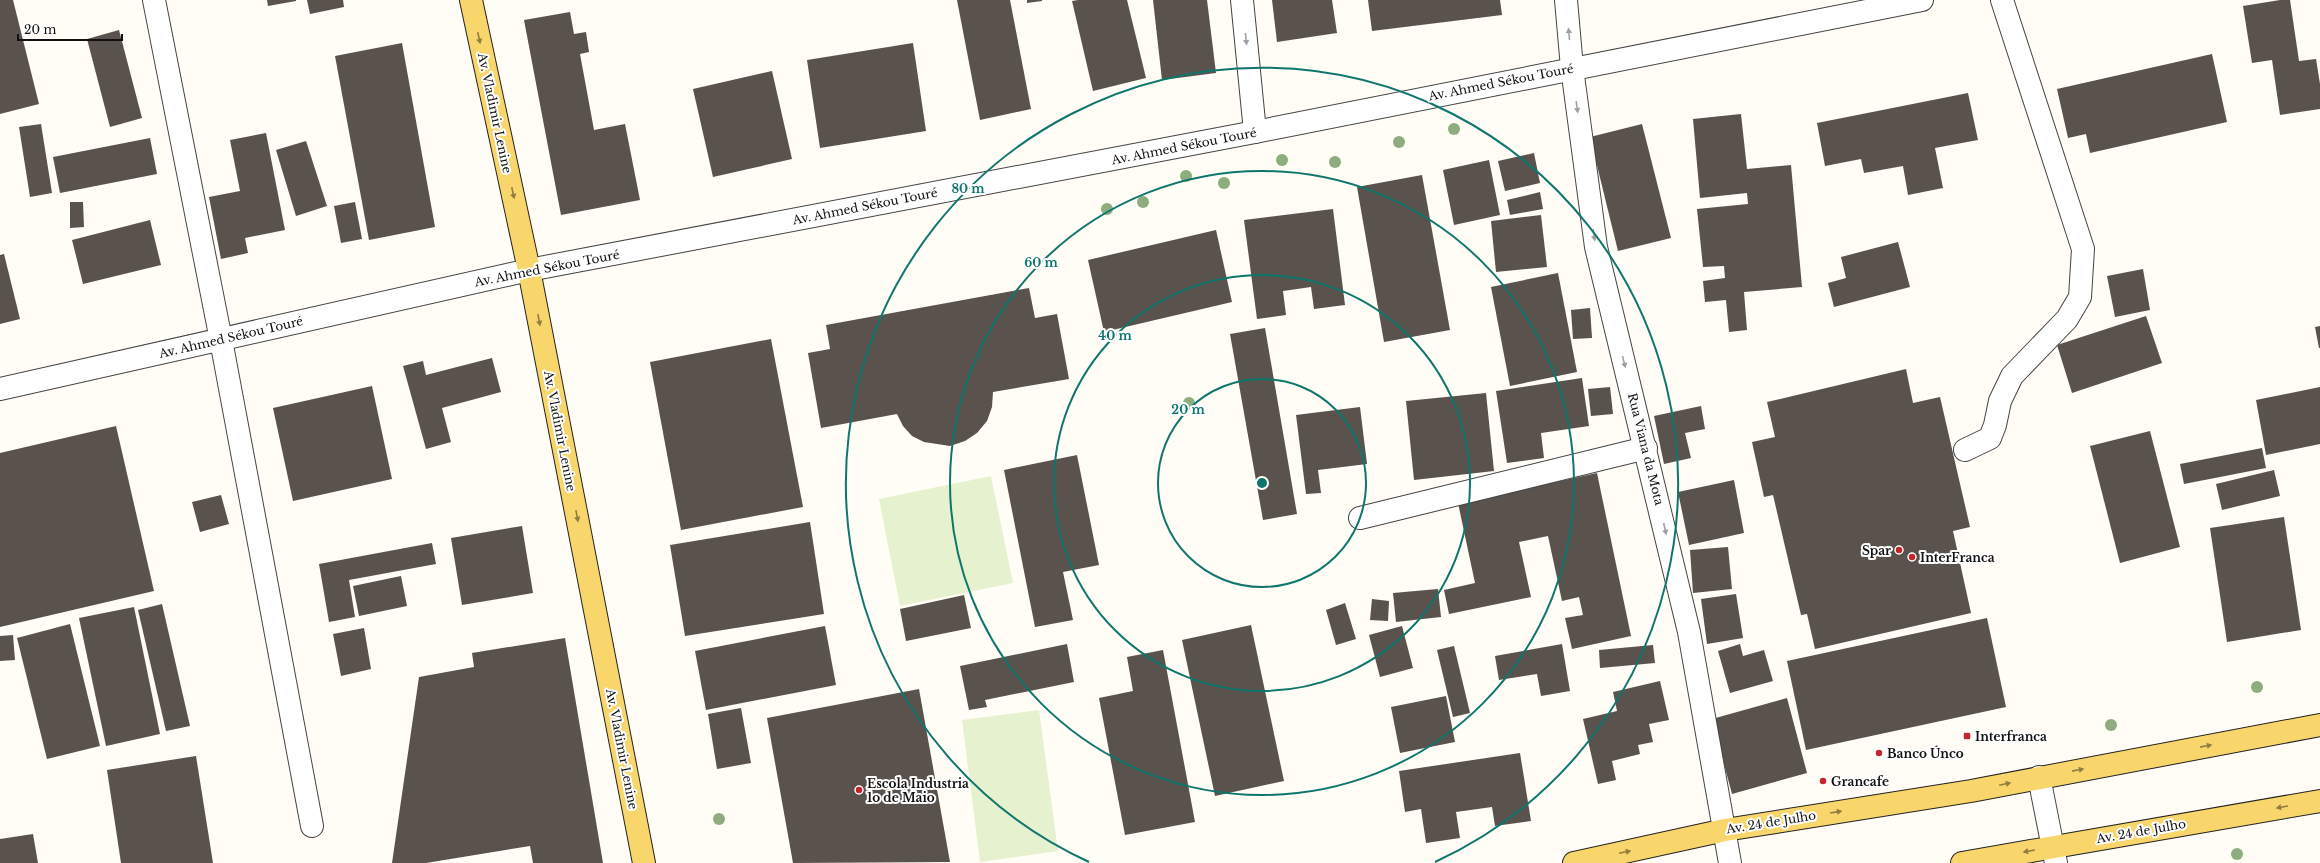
<svg xmlns="http://www.w3.org/2000/svg" width="2320" height="863" viewBox="0 0 2320 863" font-family="'Libre Baskerville',serif">
<style>
.pitch{fill:#e6f2cf}
.building{fill:#5a524d}
.lines{fill:none;stroke-linecap:round;stroke-linejoin:round}
.minor-casing{stroke:#444;stroke-width:24}
.major-casing{stroke:#222;stroke-width:24}
.minor{stroke:#fff;stroke-width:22}
.major{stroke:#f9d66b;stroke-width:22}
.tree{fill:#8dad7f}
.oneway{fill:#a0a0a0}
.oneway2{fill:#917d42}
.ring{fill:none;stroke:#0f766e;stroke-width:2}
.poi-dot{fill:#c4262e;stroke:#fff;stroke-width:1.5}
.labels{text-anchor:middle;dominant-baseline:central;stroke-width:4;stroke-linejoin:round;paint-order:stroke}
.street-label{font-size:12px;fill:#111;stroke:#fff}
.poi-label{font-size:12px;font-weight:bold;fill:#111;stroke:#fff;text-anchor:start}
.centre{fill:#0f766e;stroke:#fff;stroke-width:2}
.ring-label{font-size:12px;text-anchor:middle;font-weight:bold;fill:#0f766e;stroke:#fff;stroke-width:4;stroke-linejoin:round;paint-order:stroke}
</style>
<rect width="100%" height="100%" fill="#fffdf5"/>
<g class="pitch">
<path d="M991,476l22,107 -113,23 -21,-107z"/>
<path d="M1039,710l19,141 -78,11 -18,-142z"/>
</g>
<g class="building">
<path d="M0,0h13l26,104 -39,10z"/>
<path d="M267,0h29v1l-28,5z"/>
<path d="M307,0h36l1,7 -34,7z"/>
<path d="M957,0h53l21,109 -51,11z"/>
<path d="M1027,0h15v1l-15,2z"/>
<path d="M1078,0h49l19,78 -53,13 -21,-90z"/>
<path d="M1153,0h54l9,73 -54,7z"/>
<path d="M1272,0h60l5,33 -60,9z"/>
<path d="M1368,0h132l2,15 -130,16z"/>
<path d="M2280,0h10l9,61 17,-2 4,25v25l-40,6 -8,-55 -20,3 -9,-57z"/>
<path d="M570,12l4,22 12,-2 3,20 -9,2 14,76 31,-6 15,76 -79,15 -37,-195z"/>
<path d="M119,30l23,88 -32,9 -23,-88z"/>
<path d="M402,43l33,184 -66,13 -34,-184z"/>
<path d="M913,43l13,88 -106,17 -13,-88z"/>
<path d="M2212,54l15,68 -137,31 -4,-19 -18,4 -11,-49z"/>
<path d="M772,71l20,88 -79,18 -20,-88z"/>
<path d="M1968,93l10,47 -43,8 8,40 -35,7 -5,-29 -39,7 -3,-14 -36,7 -8,-43z"/>
<path d="M1741,114l6,55 44,-4 11,122 -58,5 3,38 -18,2 -3,-32 -21,2 -2,-21 22,-3 -1,-12 -21,1 -6,-58 51,-5 -1,-11 -47,5 -7,-79z"/>
<path d="M41,124l11,69 -22,4 -11,-70z"/>
<path d="M1642,124l29,114 -53,13 -28,-114z"/>
<path d="M266,133l19,97 -40,8 3,15 -27,6 -12,-62 31,-6 -10,-51z"/>
<path d="M150,138l7,36 -97,19 -7,-36z"/>
<path d="M306,141l21,65 -31,10 -20,-66z"/>
<path d="M1534,153l6,30 -35,8 -7,-30z"/>
<path d="M1489,160l11,55 -46,10 -11,-55z"/>
<path d="M1422,175l28,155 -66,12 -27,-155z"/>
<path d="M1540,192l3,17 -33,6 -3,-15z"/>
<path d="M70,202h13l1,25 -14,1z"/>
<path d="M355,202l7,37 -21,4 -7,-37z"/>
<path d="M1333,209l12,96 -31,4 -3,-22 -28,4 3,24 -29,4 -13,-99z"/>
<path d="M1541,215l6,52 -51,5 -5,-51z"/>
<path d="M150,220l11,45 -78,19 -11,-44z"/>
<path d="M1216,230l16,72 -128,30 -16,-72z"/>
<path d="M1898,242l12,45 -76,20 -6,-24 18,-5 -5,-21z"/>
<path d="M4,254l16,65 -20,5v-69z"/>
<path d="M2143,269l7,41 -35,7 -8,-41z"/>
<path d="M1558,273l19,99 -67,14 -19,-99z"/>
<path d="M1029,288l6,30 22,-4 12,65 -76,13 -1,15 -5,14 -10,12 -12,8 -15,5 -26,-4 -12,-6 -9,-10 -6,-12 -76,14 -13,-75 22,-4 -4,-24z"/>
<path d="M1590,308l2,30 -19,1 -2,-29z"/>
<path d="M2146,316l16,47 -90,30 -15,-48z"/>
<path d="M2320,326v22h-1l-4,-21z"/>
<path d="M1265,328l32,186 -34,6 -33,-186z"/>
<path d="M771,339l32,168 -122,23 -31,-168z"/>
<path d="M492,358l9,34 -59,16 9,34 -25,7 -23,-83 20,-5 3,14z"/>
<path d="M1906,369l7,34 27,-6 30,130 -17,4 18,82 -156,36 -8,-35 -6,1 -28,-120 -9,2 -12,-55 23,-5 -8,-35z"/>
<path d="M1582,378l7,48 -48,7 3,25 -37,5 -11,-72z"/>
<path d="M372,386l20,93 -99,22 -20,-93z"/>
<path d="M1610,387l3,27 -22,2 -3,-27z"/>
<path d="M2320,387v57l-54,11 -10,-55z"/>
<path d="M1486,393l8,78 -80,9 -8,-79z"/>
<path d="M1701,406l4,23 -20,4 6,25 -27,6 -10,-48z"/>
<path d="M1360,407l7,57 -49,6 3,23 -15,1 -10,-79z"/>
<path d="M116,426l38,165 -154,36v-174z"/>
<path d="M2150,431l30,116 -60,16 -30,-117z"/>
<path d="M2262,448l4,20 -82,16 -4,-20z"/>
<path d="M1077,455l22,110 -36,7 10,48 -38,7 -31,-157z"/>
<path d="M2274,470l6,26 -58,14 -6,-26z"/>
<path d="M1597,473l34,163 -59,13 -7,-31 18,-3 -4,-18 -17,4 -14,-65 -29,6 12,55 -82,17 -5,-24 31,-7 -17,-80z"/>
<path d="M1734,480l10,53 -55,12 -11,-53z"/>
<path d="M221,495l8,29 -29,8 -8,-30z"/>
<path d="M2284,517l17,113 -74,12 -17,-114z"/>
<path d="M810,522l14,92 -139,22 -15,-91z"/>
<path d="M522,526l11,67 -71,12 -11,-67z"/>
<path d="M432,543l4,21 -87,16 6,37 -26,5 -10,-58z"/>
<path d="M1728,547l4,42 -39,4 -3,-43z"/>
<path d="M401,576l6,30 -48,10 -6,-30z"/>
<path d="M1438,589l3,28 -45,5 -3,-29z"/>
<path d="M1736,594l7,44 -36,6 -6,-45z"/>
<path d="M964,595l7,33 -65,13 -6,-32z"/>
<path d="M1372,599l17,2 -1,20 -18,-1z"/>
<path d="M1345,603l11,36 -20,6 -10,-35z"/>
<path d="M162,604l28,122 -24,5 -28,-121z"/>
<path d="M134,607l26,127 -54,12 -27,-128z"/>
<path d="M1987,618l19,89 -200,43 -19,-89z"/>
<path d="M70,624l30,122 -53,13 -30,-121z"/>
<path d="M1251,625l33,156 -69,15 -33,-156z"/>
<path d="M825,626l11,59 -130,25 -11,-59z"/>
<path d="M1402,626l11,42 -33,9 -11,-42z"/>
<path d="M364,628l7,41 -30,7 -8,-42z"/>
<path d="M13,635l2,25 -15,1v-25z"/>
<path d="M565,638l38,225h-70l-3,-17 -104,17h-34l27,-186 55,-10 -2,-14z"/>
<path d="M1067,644l7,38 -89,18 2,7 -18,3 -9,-44z"/>
<path d="M1562,644l8,47 -29,5 -4,-22 -38,6 -4,-24z"/>
<path d="M1740,644l3,12 21,-6 9,31 -43,12 -12,-42z"/>
<path d="M1653,645l2,18 -55,5 -1,-18z"/>
<path d="M1454,646l16,67 -17,4 -16,-67z"/>
<path d="M1163,650l32,172 -70,13 -26,-137 34,-7 -6,-34z"/>
<path d="M1660,681l9,39 -20,4 4,18 -15,3 2,9 -28,7 4,19 -18,4 -15,-65 34,-8 -4,-19z"/>
<path d="M919,689l31,173 -157,1 -26,-145z"/>
<path d="M1446,696l9,46 -55,11 -9,-46z"/>
<path d="M1787,698l20,75 -75,21 -20,-75z"/>
<path d="M741,708l10,55 -34,6 -9,-55z"/>
<path d="M1520,753l11,68 -36,5 -3,-19 -36,5 4,26 -34,5 -5,-34 -16,3 -6,-41z"/>
<path d="M196,756l17,107h-92l-14,-93z"/>
<path d="M33,834l5,29h-38v-24z"/>
</g>
<g class="lines">
<g class="minor-casing">
<g id="minor">
<path d="M154,0l67,340 91,486"/>
<path d="M1242,0l13,132"/>
<path d="M1566,0l6,68 24,179 93,385 41,231"/>
<path d="M0,389l529,-119 726,-138 667,-132"/>
<path d="M1965,450l25,-12 5,-13 5,-24 12,-25 55,-57 13,-22 3,-48 -81,-249"/>
<path d="M1360,518l286,-70"/>
<path d="M2039,777l17,86"/>
</g>
</g>
<g class="major-casing">
<g id="major">
<path d="M471,0l58,270 115,593"/>
<path d="M1574,863l151,-33 246,-39 349,-66"/>
<path d="M1962,863l358,-62"/>
</g>
</g>
<use href="#minor" class="minor"/>
<use href="#major" class="major"/>
</g>
<g class="tree">
<circle cx="1454" cy="129" r="6"/>
<circle cx="1399" cy="142" r="6"/>
<circle cx="1282" cy="160" r="6"/>
<circle cx="1335" cy="162" r="6"/>
<circle cx="1186" cy="176" r="6"/>
<circle cx="1224" cy="183" r="6"/>
<circle cx="1143" cy="202" r="6"/>
<circle cx="1107" cy="209" r="6"/>
<circle cx="1189" cy="403" r="6"/>
<circle cx="2257" cy="687" r="6"/>
<circle cx="2111" cy="725" r="6"/>
<circle cx="719" cy="819" r="6"/>
<circle cx="2237" cy="854" r="6"/>
</g>
<defs><path id="oneway-solid" d="M-6-.8H1V-3.2L6.5 0L1 3.2V.8H-6Z"/></defs>
<g class="oneway">
<use href="#oneway-solid" transform="translate(1569 34) rotate(-95)"/>
<use href="#oneway-solid" transform="translate(1246 39) rotate(84)"/>
<use href="#oneway-solid" transform="translate(1577 107) rotate(82)"/>
<use href="#oneway-solid" transform="translate(1594 235) rotate(82)"/>
<use href="#oneway-solid" transform="translate(1624 362) rotate(76)"/>
<use href="#oneway-solid" transform="translate(1665 529) rotate(77)"/>
</g>
<g class="oneway2">
<use href="#oneway-solid" transform="translate(479 38) rotate(78)"/>
<use href="#oneway-solid" transform="translate(513 193) rotate(78)"/>
<use href="#oneway-solid" transform="translate(539 320) rotate(79)"/>
<use href="#oneway-solid" transform="translate(577 516) rotate(79)"/>
<use href="#oneway-solid" transform="translate(2206 746) rotate(-11)"/>
<use href="#oneway-solid" transform="translate(2078 770) rotate(-11)"/>
<use href="#oneway-solid" transform="translate(2005 784) rotate(-12)"/>
<use href="#oneway-solid" transform="translate(2282 807) rotate(170)"/>
<use href="#oneway-solid" transform="translate(1836 812) rotate(-9)"/>
<use href="#oneway-solid" transform="translate(2029 851) rotate(170)"/>
<use href="#oneway-solid" transform="translate(1625 852) rotate(-12)"/>
</g>
<g class="ring">
<circle cx="1262" cy="483" r="104"/>
<circle cx="1262" cy="483" r="208"/>
<circle cx="1262" cy="483" r="312"/>
<path d="M1089 862A416 416 0 1 1 1435 862"/>
</g>
<g class="poi-dot">
<circle cx="1899" cy="550" r="4"/>
<circle cx="1912" cy="557" r="4"/>
<rect x="1963" y="732" width="8" height="8" rx="2"/>
<circle cx="1879" cy="753" r="4"/>
<circle cx="1823" cy="781" r="4"/>
<circle cx="859" cy="790" r="4"/>
</g>
<g class="labels">
<g class="street-label">
<text transform="translate(1501 82) rotate(-11)">Av. Ahmed Sékou Touré</text>
<text transform="translate(495 113) rotate(78)">Av. Vladimir Lenine</text>
<text transform="translate(1184 146) rotate(-11)">Av. Ahmed Sékou Touré</text>
<text transform="translate(865 206) rotate(-11)">Av. Ahmed Sékou Touré</text>
<text transform="translate(547 268) rotate(-11)">Av. Ahmed Sékou Touré</text>
<text transform="translate(231 337) rotate(-13)">Av. Ahmed Sékou Touré</text>
<text transform="translate(560 431) rotate(79)">Av. Vladimir Lenine</text>
<text transform="translate(1646 449) rotate(76)">Rua Viana da Mota</text>
<text transform="translate(622 749) rotate(79)">Av. Vladimir Lenine</text>
<text transform="translate(1771 822) rotate(-9)">Av. 24 de Julho</text>
<text transform="translate(2141 831) rotate(-10)">Av. 24 de Julho</text>
</g>
<g class="poi-label">
<text x="1891" y="550" text-anchor="end">Spar</text>
<text x="1920" y="557">InterFranca</text>
<text x="1975" y="736">Interfranca</text>
<text x="1887" y="753">Banco Únco</text>
<text x="1831" y="781">Grancafe</text>
<text x="867" y="783">Escola Industria<tspan x="867" dy="14">1o de Maio</tspan></text>
</g>
</g>
<circle cx="1262" cy="483" r="6" class="centre"/>
<g class="ring-label">
<text x="968" y="193">80 m</text>
<text x="1041" y="267">60 m</text>
<text x="1115" y="340">40 m</text>
<text x="1188" y="414">20 m</text>
</g>
<path d="M18 34v6h104v-6" fill="none" stroke="#111111" stroke-width="2"/>
<text x="24" y="34" font-size="12" fill="#111111" stroke="#ffffff" stroke-width="3" paint-order="stroke">20 m</text>
</svg>
